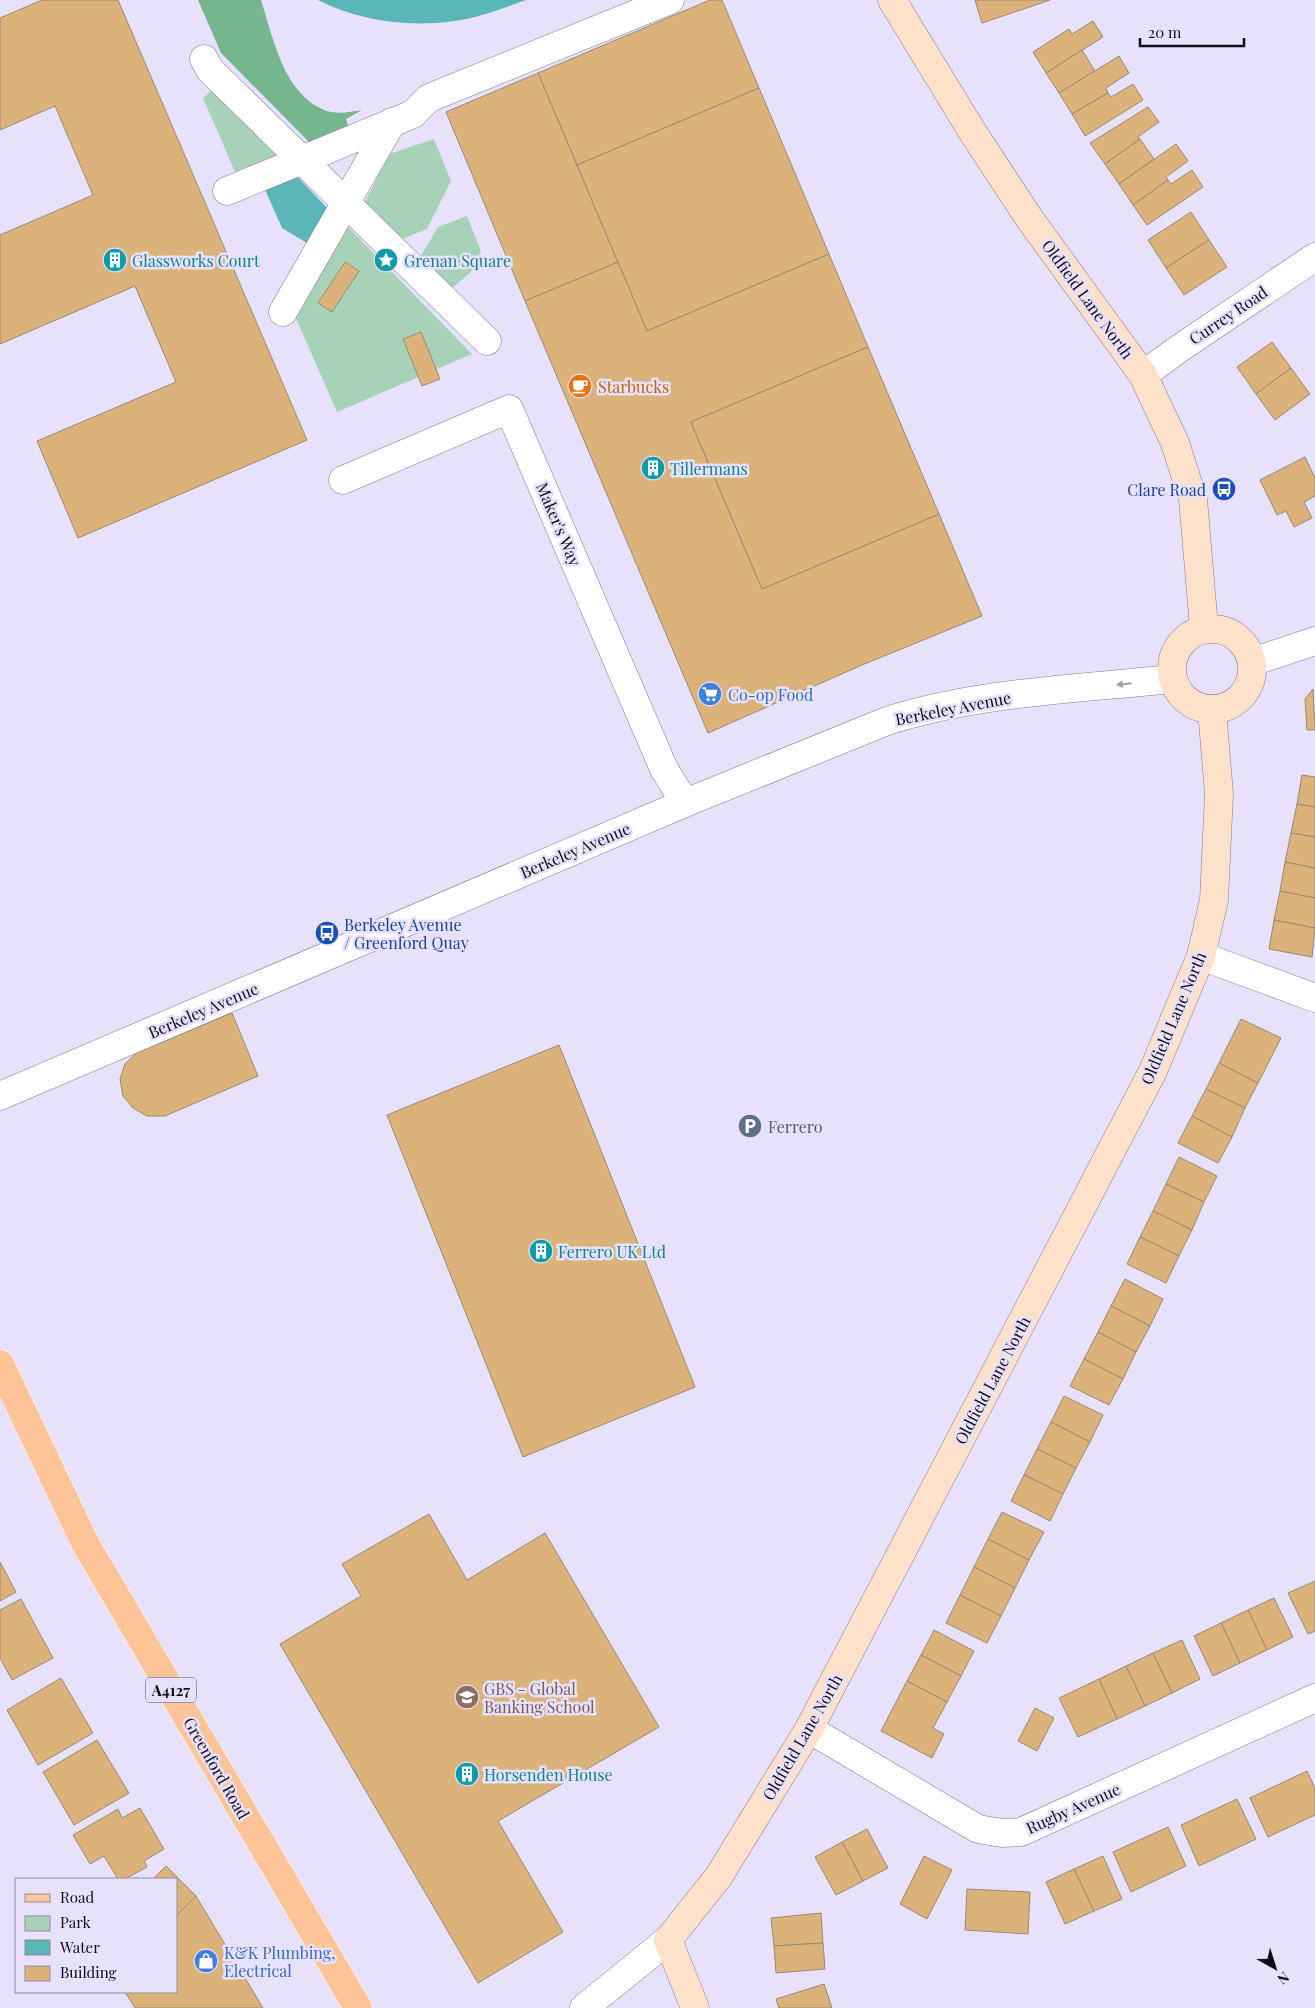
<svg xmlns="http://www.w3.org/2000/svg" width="1315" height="2008" viewBox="0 0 1315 2008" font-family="'Playfair Display',serif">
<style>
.green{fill:#a8d2b7}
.forest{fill:#76b68f}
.water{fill:#5bb6b8}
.building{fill:#dbb27a;stroke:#998973}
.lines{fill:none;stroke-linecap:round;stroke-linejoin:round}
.street-casing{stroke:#817a92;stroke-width:29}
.secondary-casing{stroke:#817a92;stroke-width:29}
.primary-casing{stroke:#fff;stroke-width:29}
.street{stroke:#fff;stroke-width:28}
.secondary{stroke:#fee1cb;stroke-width:28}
.primary{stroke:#fcc497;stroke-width:28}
.oneway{fill:#9f9ea1}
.labels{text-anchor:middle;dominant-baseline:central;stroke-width:5;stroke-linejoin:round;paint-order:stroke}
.shield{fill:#e7e1fb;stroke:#504c5a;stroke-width:1}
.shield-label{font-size:15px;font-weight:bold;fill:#0f0c15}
.culture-label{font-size:16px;fill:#0d838f;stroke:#e7e1fb;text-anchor:start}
.street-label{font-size:16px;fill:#0f0c15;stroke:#e7e1fb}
.food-label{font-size:16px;fill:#c56008;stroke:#e7e1fb;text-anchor:start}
.transit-label{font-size:16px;fill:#164399;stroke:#e7e1fb;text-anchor:end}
.shop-label{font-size:16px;fill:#366cbe;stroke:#e7e1fb;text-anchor:start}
.service-label{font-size:16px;fill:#4e5e75;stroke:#e7e1fb;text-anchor:start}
.education-label{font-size:16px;fill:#785e54;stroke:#e7e1fb;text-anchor:start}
</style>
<rect width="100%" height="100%" fill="#e7e1fb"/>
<g class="green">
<path d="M213,89l66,66 -43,19 -33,-76z"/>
<path d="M434,139l17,42 -24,48 -25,10 -37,-37 24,-48z"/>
<path d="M467,216l14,35 -10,21 -19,16 -33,-29 19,-32z"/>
<path d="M348,227l124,127 -135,58 -43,-98z"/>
</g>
<path class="forest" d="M198,0h63c12,37 22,93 63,110 12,5 26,2 38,0l-16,9 2,7 -38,17 -89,-90z"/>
<g class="water">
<path d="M318,0h208c-15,5 -29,11 -44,15 -51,15 -116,10 -164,-15z"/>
<path d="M293,172l38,40 -21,33 -28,-17 -19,-43z"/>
</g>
<g class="building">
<path d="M42,0h76l189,440 -229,98 -41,-97 139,-59 -41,-96 -135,58v-109l93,-40 -38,-89 -55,24v-112z"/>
<path d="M710,0h12l37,88 -182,77 -39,-92z"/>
<path d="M975,0h75l-68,23z"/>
<path d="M1093,21l10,16 -57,36 -13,-21 36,-23 3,5z"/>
<path d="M1082,50l13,21 -36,22 -13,-20z"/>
<path d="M1119,56l10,17 -23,15 2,5 -36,21 -13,-21z"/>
<path d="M538,73l80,189 -93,39 -79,-189z"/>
<path d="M1133,84l10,16 -58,36 -13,-22 36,-21 3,4z"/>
<path d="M759,88l70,166 -182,77 -70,-166z"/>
<path d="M1148,107l11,15 -21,15 2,2 -35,25 -15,-21z"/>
<path d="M1140,139l14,20 -35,25 -14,-20z"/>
<path d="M1176,144l12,17 -22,16 2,3 -35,25 -14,-21z"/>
<path d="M1192,170l11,17 -56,38 -14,-20 35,-25 3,4z"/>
<path d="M1191,212l18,28 -43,28 -18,-28z"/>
<path d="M1209,240l18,27 -43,28 -18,-27z"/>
<path d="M829,254l39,93 -177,75 71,167 177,-75 43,102 -120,49 -154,68 -183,-432 93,-39 29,69z"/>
<path d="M345,262l14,9 -27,41 -14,-9z"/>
<path d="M421,332l19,47 -18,7 -19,-47z"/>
<path d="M1272,342l19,26 -35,26 -19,-27z"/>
<path d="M868,347l71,167 -177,75 -71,-167z"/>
<path d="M1291,368l19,26 -35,26 -19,-26z"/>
<path d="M1305,457l10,21v18l-11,6 8,16 -18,9 -8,-16 -9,4 -17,-35z"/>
<path d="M1313,689l2,41h-8l-2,-31z"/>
<path d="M1302,775l13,2v30l-18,-3z"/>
<path d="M1297,804l18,3v30l-24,-4z"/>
<path d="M1291,833l24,4v31l-30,-6z"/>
<path d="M1285,862l30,6v30l-35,-7z"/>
<path d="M1280,891l35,7v30l-41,-8z"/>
<path d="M1274,920l41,8 -3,29 -43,-8z"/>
<path d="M232,1013l26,63 -93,40h-18l-14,-8 -10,-12 -3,-17 5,-15 11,-11z"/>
<path d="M1241,1019l40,19 -23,45 -39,-20z"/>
<path d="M559,1045l136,342 -172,70 -136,-342z"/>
<path d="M1219,1063l39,20 -13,25 -39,-19z"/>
<path d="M1206,1089l39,19 -13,29 -40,-21z"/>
<path d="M1192,1116l40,21 -14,26 -40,-20z"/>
<path d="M1179,1157l38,19 -13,26 -38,-18z"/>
<path d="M1166,1184l38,18 -12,28 -39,-19z"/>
<path d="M1153,1211l39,19 -13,26 -39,-19z"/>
<path d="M1140,1237l39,19 -13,27 -39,-19z"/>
<path d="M1125,1279l38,20 -13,27 -39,-20z"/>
<path d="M1111,1306l39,20 -14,26 -38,-20z"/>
<path d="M1098,1332l38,20 -13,27 -39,-20z"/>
<path d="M1084,1359l39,20 -14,26 -39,-19z"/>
<path d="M1064,1396l39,19 -13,27 -39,-20z"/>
<path d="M1051,1422l39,20 -14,26 -39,-19z"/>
<path d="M1037,1449l39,19 -13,26 -39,-19z"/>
<path d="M1024,1475l39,19 -13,27 -39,-20z"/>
<path d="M1002,1512l42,20 -15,28 -41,-21z"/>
<path d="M429,1514l38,66 78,-47 114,194 -161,94 65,111 -85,51 -198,-339 81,-48 -19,-32z"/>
<path d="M988,1539l41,21 -14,28 -41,-21z"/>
<path d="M0,1562l16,30 -16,9z"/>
<path d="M974,1567l41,21 -14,28 -41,-21z"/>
<path d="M1315,1581v50l-7,3 -20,-41z"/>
<path d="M960,1595l41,21 -14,27 -41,-20z"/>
<path d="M1274,1598l19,39 -26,13 -19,-40z"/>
<path d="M21,1599l32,59 -41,22 -12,-22v-48z"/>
<path d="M1248,1610l19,40 -27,13 -19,-40z"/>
<path d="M1221,1623l19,40 -27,13 -19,-40z"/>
<path d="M934,1630l40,21 -13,25 -40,-21z"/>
<path d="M1182,1640l18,39 -28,14 -19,-40z"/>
<path d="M1153,1653l19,40 -27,13 -19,-40z"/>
<path d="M921,1655l40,21 -14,26 -40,-21z"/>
<path d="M1126,1666l19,40 -28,13 -18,-40z"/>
<path d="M61,1678l32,55 -55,32 -31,-55z"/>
<path d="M1099,1679l18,40 -39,18 -19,-39z"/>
<path d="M907,1681l40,21 -14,26 11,6 -12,24 -51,-27z"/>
<path d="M1035,1708l19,10 -17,33 -19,-10z"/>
<path d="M97,1740l32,53 -55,32 -31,-53z"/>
<path d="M1307,1771l8,17v27l-47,22 -18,-39z"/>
<path d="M1237,1799l19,40 -57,27 -18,-41z"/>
<path d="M140,1808l24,41 -20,12 3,6 -22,12h-7l-14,-23 -14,8 -17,-29 45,-26 4,9z"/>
<path d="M1168,1827l18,39 -55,26 -18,-40z"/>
<path d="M867,1829l21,39 -25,13 -21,-39z"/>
<path d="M842,1842l21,39 -27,14 -21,-38z"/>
<path d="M924,1856l28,14 -25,49 -27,-15z"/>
<path d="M1103,1856l19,43 -28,12 -20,-42z"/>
<path d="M166,1866l30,30 -20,20v-37h-23z"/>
<path d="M1074,1869l20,42 -29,13 -19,-42z"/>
<path d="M967,1889l63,3 -2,42 -63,-4z"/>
<path d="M196,1896l67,112h-128l-10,-16h51v-76z"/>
<path d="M821,1913l2,30 -49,3 -3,-28z"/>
<path d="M823,1943l2,26 -49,4 -2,-27z"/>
<path d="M824,1984l8,24h-53l-3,-9z"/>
</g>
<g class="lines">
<g class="street-casing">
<g id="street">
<path d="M204,59l6,11 277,271"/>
<path d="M227,191l186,-77 16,-16 241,-98"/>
<path d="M283,312l109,-190"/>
<path d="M1143,375l37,-27 135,-91"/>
<path d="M343,480l166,-71 155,360 21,34"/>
<path d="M1252,662l63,-21"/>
<path d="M1201,956l114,42"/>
<path d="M0,1096l685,-293 202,-82c91,-29 191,-32 285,-42"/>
<path d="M809,1729l169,100 24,4 19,-1 294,-134"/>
<path d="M584,2008l84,-68"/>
</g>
</g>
<g class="secondary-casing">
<g id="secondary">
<path d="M892,0l78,128 59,90 114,157 32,68 18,56 11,129"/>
<circle cx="1212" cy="669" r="40"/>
<path d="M695,2008l-27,-68 51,-64 90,-147 344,-658 48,-115 13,-56 5,-106 -7,-84"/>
</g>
</g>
<g class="primary-casing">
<path id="primary" d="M0,1364l85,179 273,465"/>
</g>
<use href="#street" class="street"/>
<use href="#secondary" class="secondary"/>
<use href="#primary" class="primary"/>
</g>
<defs><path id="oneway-solid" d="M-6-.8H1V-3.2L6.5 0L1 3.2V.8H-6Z" transform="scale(1.25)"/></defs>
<use class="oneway" href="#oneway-solid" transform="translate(1124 684) rotate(174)"/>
<defs>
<g id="building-disc" transform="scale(1.25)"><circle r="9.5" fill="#0f9aa8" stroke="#e7e1fb"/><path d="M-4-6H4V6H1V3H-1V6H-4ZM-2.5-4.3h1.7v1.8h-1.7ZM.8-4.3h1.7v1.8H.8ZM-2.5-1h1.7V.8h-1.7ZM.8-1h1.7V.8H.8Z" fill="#fff"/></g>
<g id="sight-disc" transform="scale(1.25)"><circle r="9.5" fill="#0f9aa8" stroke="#e7e1fb"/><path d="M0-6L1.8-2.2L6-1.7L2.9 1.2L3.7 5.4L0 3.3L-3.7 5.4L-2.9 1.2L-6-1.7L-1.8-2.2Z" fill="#fff"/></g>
<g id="cafe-disc" transform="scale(1.25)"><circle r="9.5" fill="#e8710a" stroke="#e7e1fb"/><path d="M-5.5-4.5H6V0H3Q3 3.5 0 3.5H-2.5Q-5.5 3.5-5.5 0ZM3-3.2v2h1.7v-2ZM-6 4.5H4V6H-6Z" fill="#fff"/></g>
<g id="bus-disc" transform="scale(1.25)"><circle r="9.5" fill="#1a4fb4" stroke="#e7e1fb"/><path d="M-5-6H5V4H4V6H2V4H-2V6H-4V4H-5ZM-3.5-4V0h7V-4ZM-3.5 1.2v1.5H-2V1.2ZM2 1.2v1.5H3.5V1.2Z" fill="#fff"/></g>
<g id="supermarket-disc" transform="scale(1.25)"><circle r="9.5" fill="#3f7fe0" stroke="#e7e1fb"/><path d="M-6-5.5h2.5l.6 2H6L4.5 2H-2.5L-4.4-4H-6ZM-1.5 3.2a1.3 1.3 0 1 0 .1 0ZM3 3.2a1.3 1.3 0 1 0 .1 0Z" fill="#fff"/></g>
<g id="parking-disc" transform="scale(1.25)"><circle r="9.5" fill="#5c6f8a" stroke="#e7e1fb"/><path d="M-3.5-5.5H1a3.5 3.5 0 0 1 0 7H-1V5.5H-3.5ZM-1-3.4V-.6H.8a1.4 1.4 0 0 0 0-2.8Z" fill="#fff"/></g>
<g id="university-disc" transform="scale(1.25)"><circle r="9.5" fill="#8d6e63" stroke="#e7e1fb"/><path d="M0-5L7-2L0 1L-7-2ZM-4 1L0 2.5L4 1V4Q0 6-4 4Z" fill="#fff"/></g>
<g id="shop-disc" transform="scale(1.25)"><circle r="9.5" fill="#3f7fe0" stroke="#e7e1fb"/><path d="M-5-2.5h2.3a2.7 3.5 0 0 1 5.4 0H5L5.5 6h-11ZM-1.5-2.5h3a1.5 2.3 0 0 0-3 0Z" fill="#fff"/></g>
</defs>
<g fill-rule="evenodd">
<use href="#building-disc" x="115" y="260"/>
<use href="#sight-disc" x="386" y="260"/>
<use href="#cafe-disc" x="580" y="386"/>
<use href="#building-disc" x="653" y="468"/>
<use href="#bus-disc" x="1224" y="489"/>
<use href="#supermarket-disc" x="710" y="694"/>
<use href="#bus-disc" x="327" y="933"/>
<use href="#parking-disc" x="750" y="1126"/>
<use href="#building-disc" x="541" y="1251"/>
<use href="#university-disc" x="467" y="1697"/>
<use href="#building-disc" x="467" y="1774"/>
<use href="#shop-disc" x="206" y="1961"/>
</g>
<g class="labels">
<rect class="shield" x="146" y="1677.5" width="50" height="25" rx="4"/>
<g class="shield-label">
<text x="171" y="1690">A4127</text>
</g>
<g class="culture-label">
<text x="132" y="260">Glassworks Court</text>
<text x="404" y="260">Grenan Square</text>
<text x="670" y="468">Tillermans</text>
<text x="558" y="1251">Ferrero UK Ltd</text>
<text x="484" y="1774">Horsenden House</text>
</g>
<g class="street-label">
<text transform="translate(1088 299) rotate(54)">Oldfield Lane North</text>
<text transform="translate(1228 315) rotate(-34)">Currey Road</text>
<text transform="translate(559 524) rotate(67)">Maker's Way</text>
<text transform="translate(953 708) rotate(-11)">Berkeley Avenue</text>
<text transform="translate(575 850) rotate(-23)">Berkeley Avenue</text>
<text transform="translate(203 1010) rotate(-23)">Berkeley Avenue</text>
<text transform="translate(1173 1018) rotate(-67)">Oldfield Lane North</text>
<text transform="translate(992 1380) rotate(-62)">Oldfield Lane North</text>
<text transform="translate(802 1737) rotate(-60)">Oldfield Lane North</text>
<text transform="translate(217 1768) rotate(60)">Greenford Road</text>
<text transform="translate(1073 1808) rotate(-24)">Rugby Avenue</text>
</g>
<g class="food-label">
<text x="598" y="386">Starbucks</text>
</g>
<g class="transit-label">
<text x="1206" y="489">Clare Road</text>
<text x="344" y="924" text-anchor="start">Berkeley Avenue<tspan x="344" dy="18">/ Greenford Quay</tspan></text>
</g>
<g class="shop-label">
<text x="728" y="694">Co-op Food</text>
<text x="224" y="1952">K&amp;K Plumbing,<tspan x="224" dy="18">Electrical</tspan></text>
</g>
<g class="service-label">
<text x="768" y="1126">Ferrero</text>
</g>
<g class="education-label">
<text x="484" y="1688">GBS - Global<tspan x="484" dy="18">Banking School</tspan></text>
</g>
</g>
<rect x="15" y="1878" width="162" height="115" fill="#e7e1fb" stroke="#918c9f"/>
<rect x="25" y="1894" width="25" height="8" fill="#fcc497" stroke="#918c9f"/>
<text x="60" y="1903" font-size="15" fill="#0f0c15">Road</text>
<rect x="25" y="1916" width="25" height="15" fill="#a8d2b7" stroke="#918c9f"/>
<text x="60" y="1928" font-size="15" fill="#0f0c15">Park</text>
<rect x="25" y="1940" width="25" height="15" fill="#5bb6b8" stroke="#918c9f"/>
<text x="60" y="1953" font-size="15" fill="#0f0c15">Water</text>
<rect x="25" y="1966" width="25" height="15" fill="#dbb27a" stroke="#918c9f"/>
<text x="60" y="1978" font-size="15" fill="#0f0c15">Building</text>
<g transform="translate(1275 1968) rotate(141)" stroke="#e7e1fb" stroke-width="4" paint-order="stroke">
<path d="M0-4L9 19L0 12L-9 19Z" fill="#0f0c15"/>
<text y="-8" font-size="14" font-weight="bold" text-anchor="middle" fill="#0f0c15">N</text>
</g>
<path d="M1140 38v8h104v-8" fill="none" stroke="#0f0c15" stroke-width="2.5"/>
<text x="1148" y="38" font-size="15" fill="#0f0c15" stroke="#e7e1fb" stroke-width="4" paint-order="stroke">20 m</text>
</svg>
